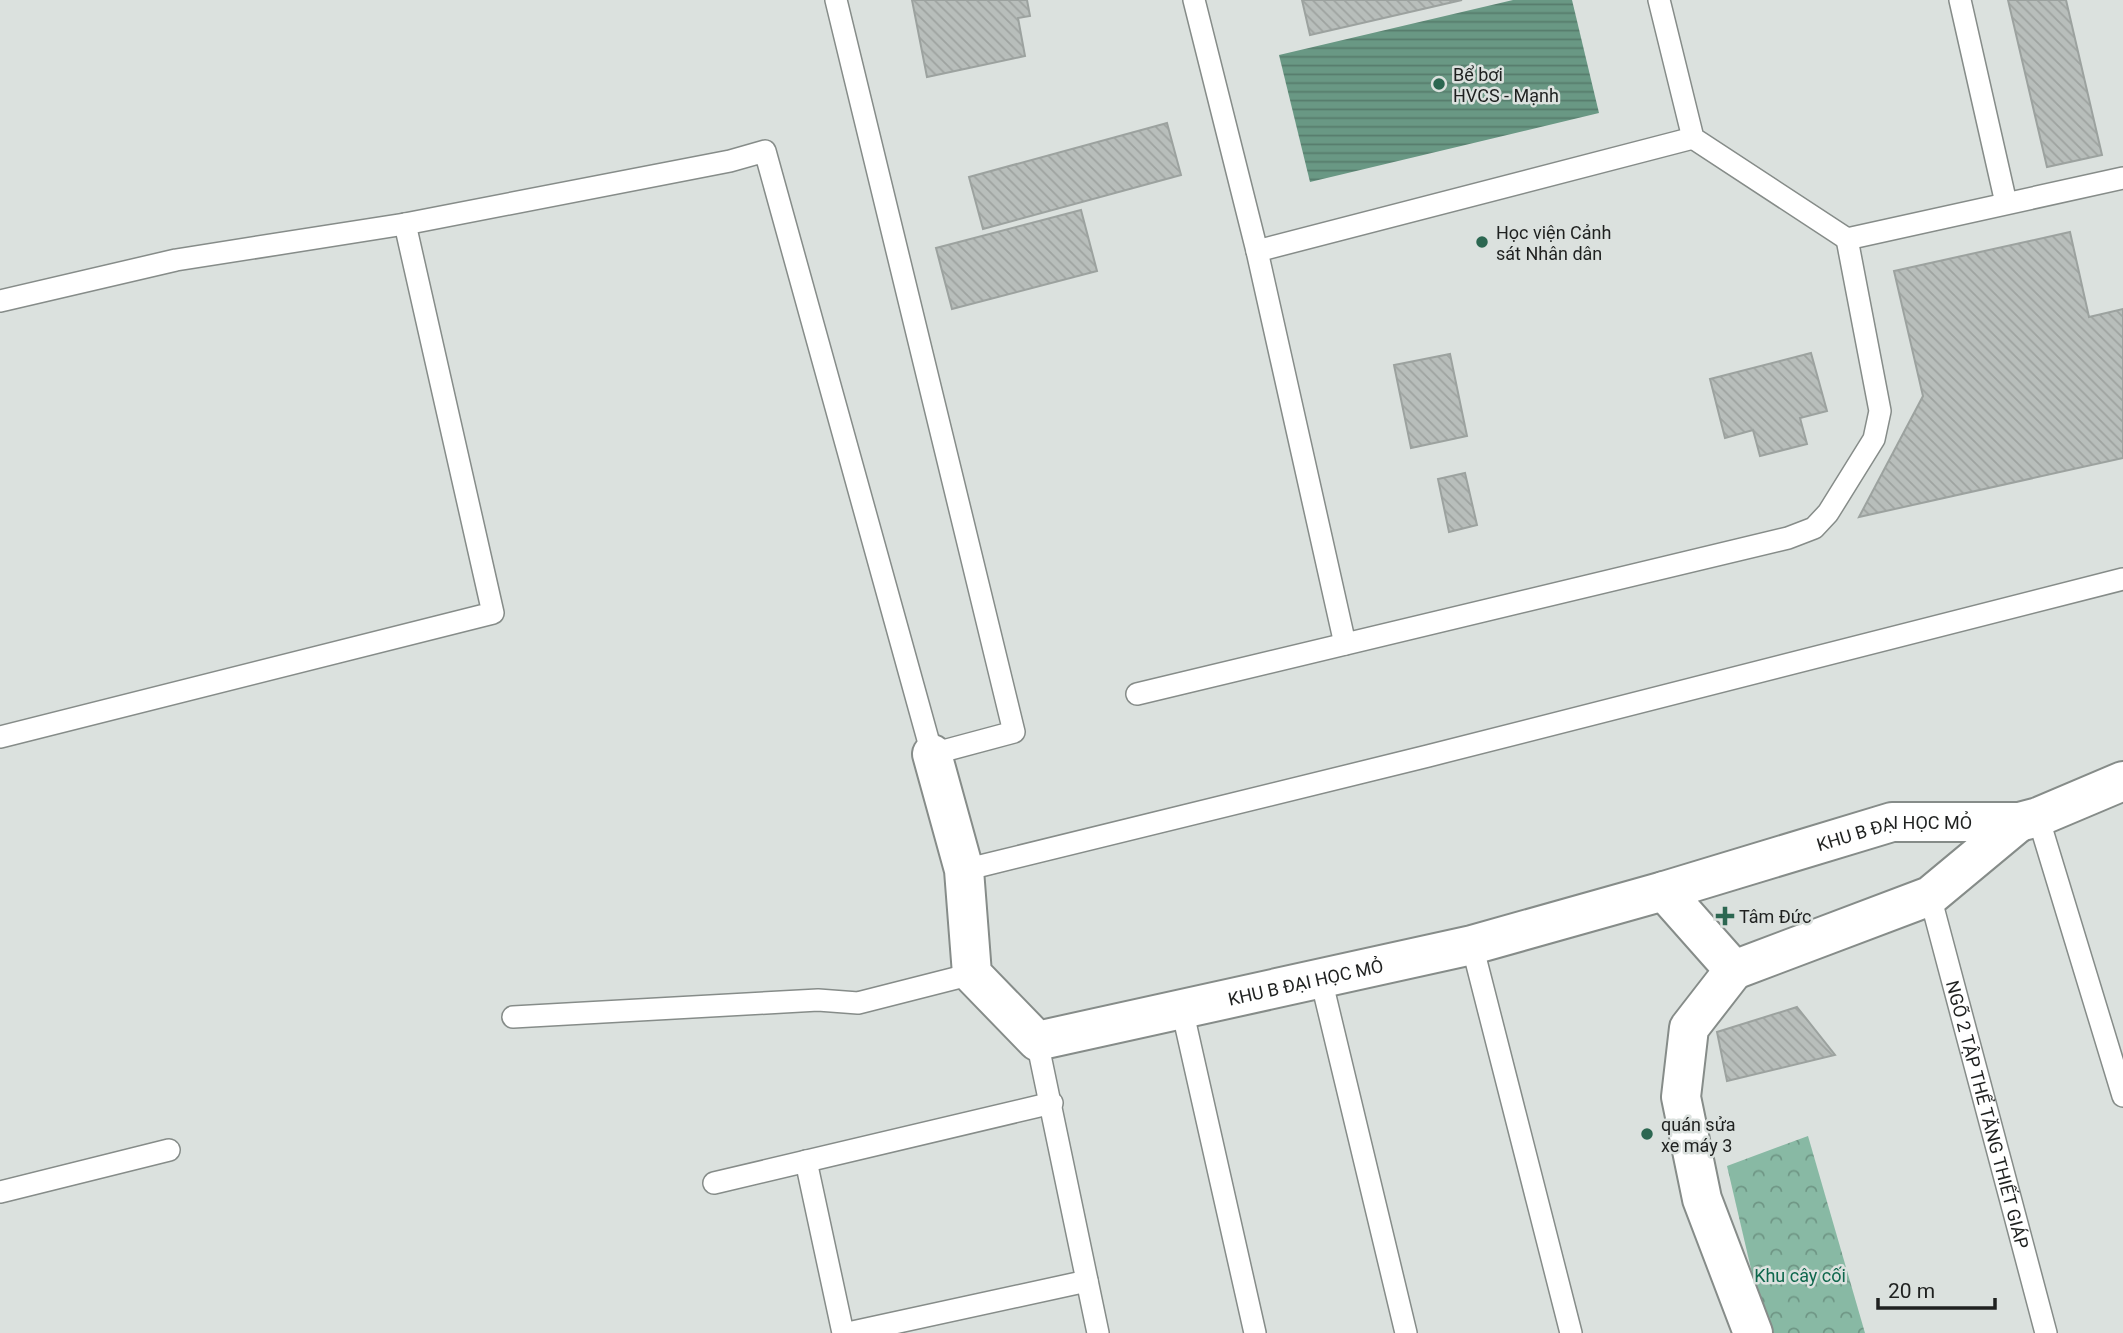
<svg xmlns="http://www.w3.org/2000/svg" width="2123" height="1333" viewBox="0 0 2123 1333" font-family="Roboto,sans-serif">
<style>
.forest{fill:url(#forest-crowns)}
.water{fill:url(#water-rules)}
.building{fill:url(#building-back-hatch);stroke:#9ca29f;stroke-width:2}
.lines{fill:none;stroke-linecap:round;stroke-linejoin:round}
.service-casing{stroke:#868c89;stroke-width:24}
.minor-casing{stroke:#868c89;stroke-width:42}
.service{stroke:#fff;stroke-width:21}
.minor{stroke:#fff;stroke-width:38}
.poi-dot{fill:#2c6751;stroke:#dbe1de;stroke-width:2.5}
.labels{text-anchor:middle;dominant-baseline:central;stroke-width:5;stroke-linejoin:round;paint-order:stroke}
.poi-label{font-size:18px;fill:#1f2120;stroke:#dbe1de;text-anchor:start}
.street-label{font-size:18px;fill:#1f2120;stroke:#dbe1de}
.park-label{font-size:18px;fill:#0e674c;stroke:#dbe1de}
</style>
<defs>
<pattern id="forest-crowns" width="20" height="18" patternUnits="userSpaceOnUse" patternTransform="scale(1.75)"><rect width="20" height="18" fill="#88b9a4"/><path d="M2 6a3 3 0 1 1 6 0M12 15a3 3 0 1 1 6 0" fill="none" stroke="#6f9685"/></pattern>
<pattern id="water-rules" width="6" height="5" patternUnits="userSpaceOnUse" patternTransform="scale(1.75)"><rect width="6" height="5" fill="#699884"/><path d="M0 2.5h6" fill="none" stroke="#567c6c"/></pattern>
<pattern id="building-back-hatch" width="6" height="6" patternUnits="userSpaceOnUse" patternTransform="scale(1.75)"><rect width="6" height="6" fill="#b8bebb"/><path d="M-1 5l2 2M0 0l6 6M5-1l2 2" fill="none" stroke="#9ea3a0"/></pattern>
</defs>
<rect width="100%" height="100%" fill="#dbe1de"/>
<path class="forest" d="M1808,1136l57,197h-99l-39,-167z"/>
<path class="water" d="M1513,0h59l27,113 -289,69 -31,-127z"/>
<g class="building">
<path d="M912,0h115l3,16 -12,2 7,38 -98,21z"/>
<path d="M1302,0h160l-152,35z"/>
<path d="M2008,0h58l36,155 -55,12z"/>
<path d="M1167,123l14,52 -198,54 -14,-52z"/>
<path d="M1081,210l16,61 -145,38 -16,-61z"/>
<path d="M2070,232l19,85 34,-8v149l-264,59 64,-121 -29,-125z"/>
<path d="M1811,353l16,58 -27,7 7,26 -47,12 -7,-26 -28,8 -15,-59z"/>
<path d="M1450,354l17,82 -56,12 -17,-83z"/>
<path d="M1465,473l12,52 -28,7 -11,-53z"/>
<path d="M1797,1007l38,48 -108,26 -10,-49z"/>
</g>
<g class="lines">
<g class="service-casing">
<g id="service">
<path d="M1194,0l63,251 88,393"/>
<path d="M1659,0l34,138 154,101 276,-61"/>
<path d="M1960,0l46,203"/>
<path d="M1257,251l436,-113"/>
<path d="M0,301l176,-41 229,-36 325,-63 35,-10 167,603 82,-22 -178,-732"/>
<path d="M1137,694l651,-156 26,-10 14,-15 46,-74 6,-28 -33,-172"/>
<path d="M0,737l493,-124 -88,-389"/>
<path d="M2038,817l85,279"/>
<path d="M964,870l464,-114 695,-177"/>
<path id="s1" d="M1930,896l116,437"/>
<path d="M1472,945l99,388"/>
<path d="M1321,979l85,354"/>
<path d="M1182,1009l73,324"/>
<path d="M513,1017l305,-17 40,3 114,-29"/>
<path d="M1037,1041l61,292"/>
<path d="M806,1161l37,172"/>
<path d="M714,1183l338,-80"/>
<path d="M0,1192l169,-42"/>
<path d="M848,1333l239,-52"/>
</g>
</g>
<g class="minor-casing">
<g id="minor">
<path id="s2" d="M932,754l32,116 8,104 65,67 435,-96 192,-54"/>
<path d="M1734,970l196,-74 89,-74"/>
<path id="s3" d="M1753,1333l-51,-134 -21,-102 8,-69 45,-58 -70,-79 228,-69h127l19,-5 85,-36"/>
</g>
</g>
<use href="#service" class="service"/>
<use href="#minor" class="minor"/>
</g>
<g class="poi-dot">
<circle cx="1439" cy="84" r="7"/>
<circle cx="1482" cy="242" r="7"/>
<path d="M1721.5 905.5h7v7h7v7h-7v7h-7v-7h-7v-7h7z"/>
<circle cx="1647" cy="1134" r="7"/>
</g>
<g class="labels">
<g class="poi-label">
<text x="1453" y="74">Bể bơi<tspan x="1453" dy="21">HVCS - Mạnh</tspan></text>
<text x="1496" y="232">Học viện Cảnh<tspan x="1496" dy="21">sát Nhân dân</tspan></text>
<text x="1739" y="916">Tâm Đức</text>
<text x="1661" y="1124">quán sửa<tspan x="1661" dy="21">xe máy 3</tspan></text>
</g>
<g class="street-label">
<text stroke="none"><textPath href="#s3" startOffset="735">KHU B ĐẠI HỌC MỎ</textPath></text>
<text stroke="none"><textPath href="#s2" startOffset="593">KHU B ĐẠI HỌC MỎ</textPath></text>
<text stroke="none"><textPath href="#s1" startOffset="226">NGÕ 2 TẬP THỂ TĂNG THIẾT GIÁP</textPath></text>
</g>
<g class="park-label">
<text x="1800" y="1275">Khu cây cối</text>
</g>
</g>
<path d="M1878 1298v10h117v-10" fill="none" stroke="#1f2120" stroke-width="3.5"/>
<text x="1888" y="1298" font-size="21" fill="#1f2120" stroke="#dbe1de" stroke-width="5" paint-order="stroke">20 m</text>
</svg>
